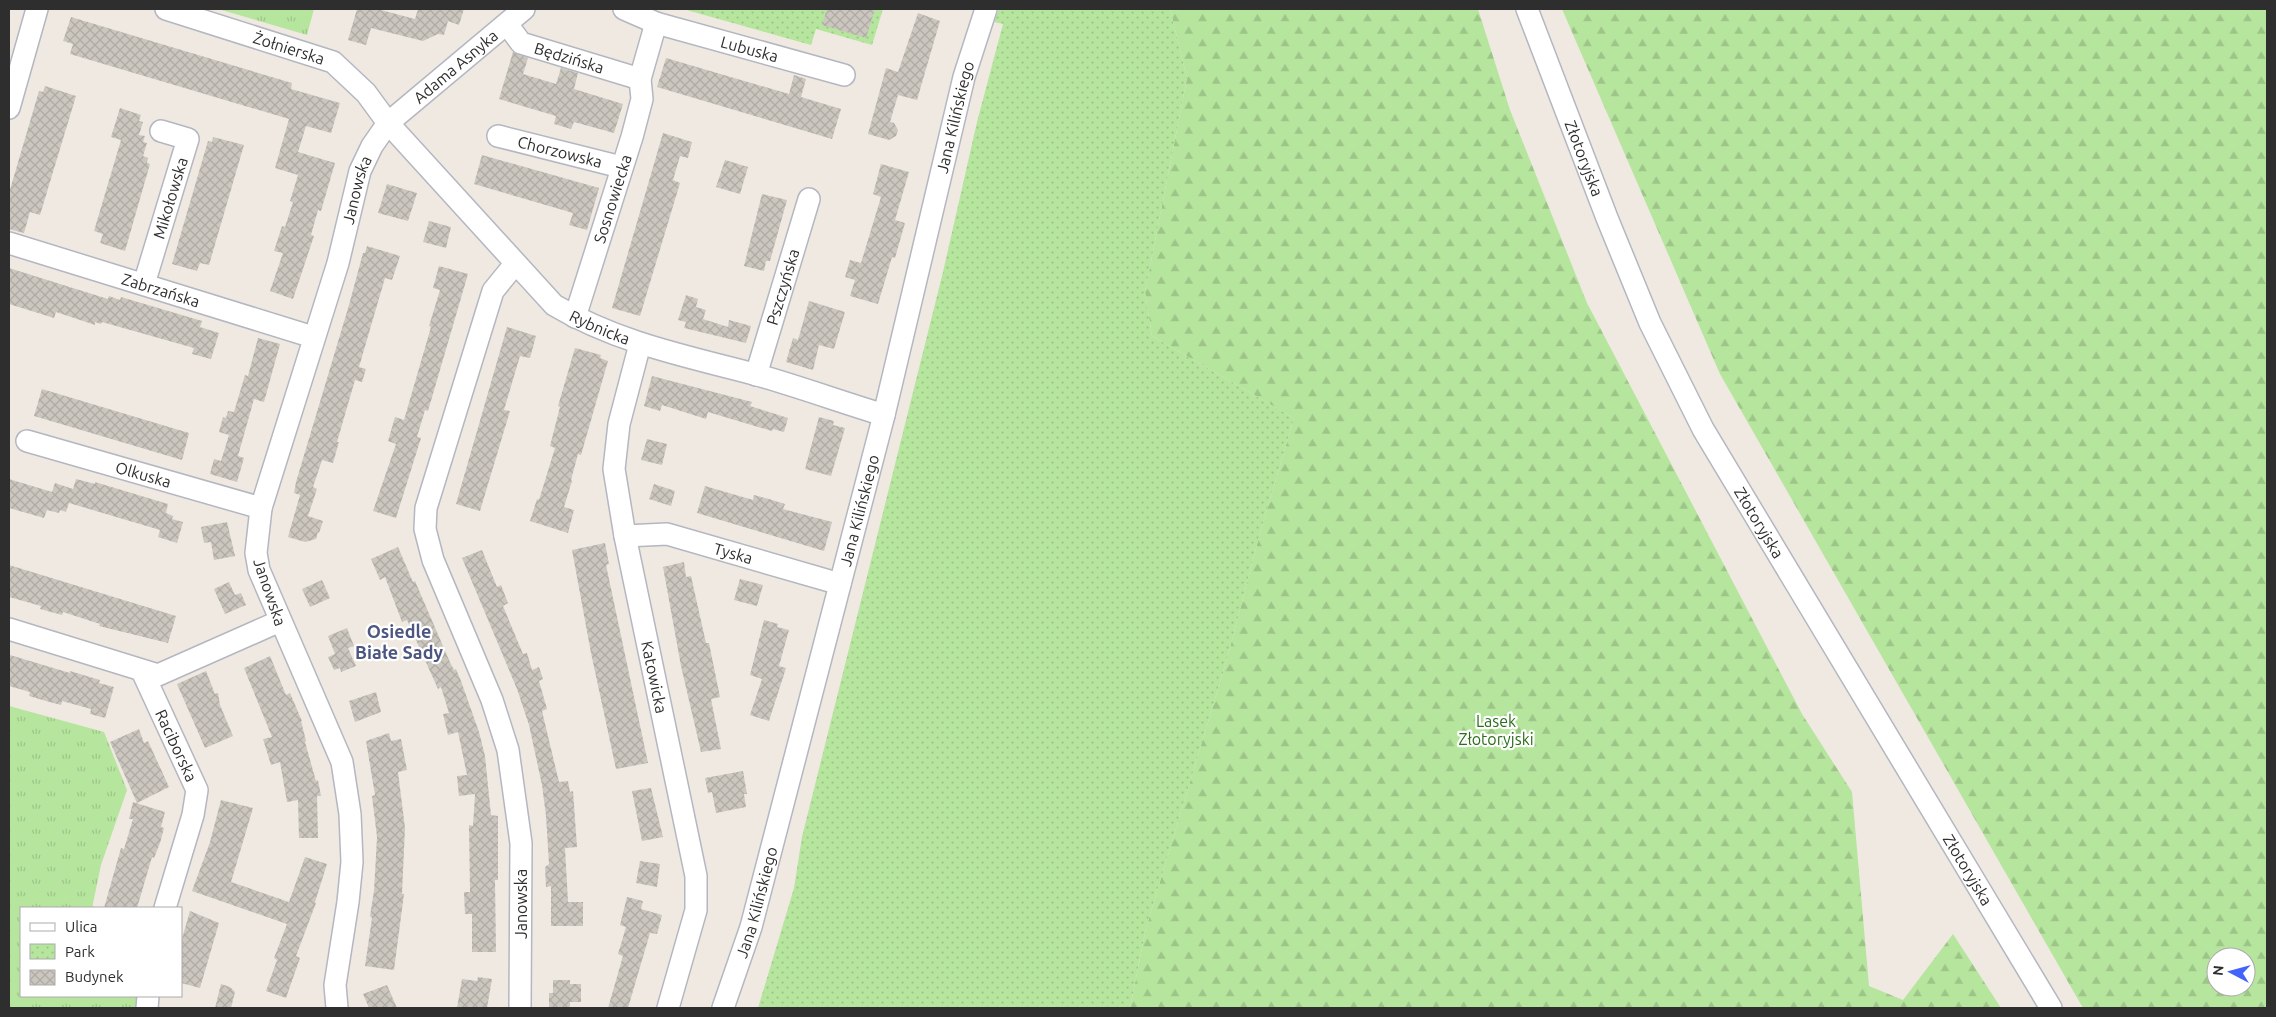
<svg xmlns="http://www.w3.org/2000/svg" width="2276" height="1017" viewBox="0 0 2276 1017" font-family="Ubuntu,sans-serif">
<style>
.grass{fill:url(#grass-tufts)}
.forest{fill:url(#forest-firs);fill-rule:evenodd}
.park{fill:url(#park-dots)}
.building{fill:url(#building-cross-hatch)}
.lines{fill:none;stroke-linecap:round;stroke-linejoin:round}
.minor-casing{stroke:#b4b7c1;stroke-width:24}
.minor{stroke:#fff;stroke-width:21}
.labels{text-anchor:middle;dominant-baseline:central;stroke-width:4.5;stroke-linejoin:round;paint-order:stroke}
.street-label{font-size:16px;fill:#2e2e2e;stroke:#fff}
.park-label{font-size:16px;fill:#2c6e1b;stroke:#fff}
.neighbourhood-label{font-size:18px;font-weight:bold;fill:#4d5680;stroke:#fff}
</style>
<defs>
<pattern id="grass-tufts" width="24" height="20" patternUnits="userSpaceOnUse" patternTransform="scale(1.25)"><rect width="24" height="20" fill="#b6e59e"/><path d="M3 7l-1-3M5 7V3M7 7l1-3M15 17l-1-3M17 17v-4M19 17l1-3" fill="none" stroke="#9dc588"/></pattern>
<pattern id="forest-firs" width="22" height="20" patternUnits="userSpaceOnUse" patternTransform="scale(1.25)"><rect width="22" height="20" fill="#b6e59e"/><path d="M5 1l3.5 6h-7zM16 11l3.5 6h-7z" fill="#9dc588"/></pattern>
<pattern id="park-dots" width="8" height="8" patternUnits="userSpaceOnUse" patternTransform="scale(1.25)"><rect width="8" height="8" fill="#b6e59e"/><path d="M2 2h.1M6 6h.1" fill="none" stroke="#9dc588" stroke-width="1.8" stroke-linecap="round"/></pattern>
<pattern id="building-cross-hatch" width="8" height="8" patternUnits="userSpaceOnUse" patternTransform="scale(1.25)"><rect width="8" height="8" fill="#cbc7bf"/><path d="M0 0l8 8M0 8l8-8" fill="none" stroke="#afaba4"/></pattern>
</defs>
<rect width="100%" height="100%" fill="#efe9e1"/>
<g class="grass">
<path d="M218,9h96l-7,26z"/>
<path d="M9,706l95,26 23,58 -26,75 -9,43h-71v88h115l3,12h-130z"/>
</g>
<g class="forest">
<path d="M1170,9h308l32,101 77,193 215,411 50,78 17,194 34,14 50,-66 48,74h-871l16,-80 81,-269 33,-126 34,-115 -142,-82 -7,-44 42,-214z"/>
<path d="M1562,9h705v999h-184l-363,-634zM2216,957h30v30h-30z"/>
</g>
<g class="park">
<path d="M683,9h200l-11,36 -56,-16 -5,16z"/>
<path d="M999,9h171l17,69 -42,214 7,44 142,82 -34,115 -33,126 -81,269 -16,80h-372l36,-120 8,-51 141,-565 34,-150 26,-98 -9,-2z"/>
</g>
<g class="building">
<path d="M357,9h20l38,10 3,-10h46l-5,16 -11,-4 -4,14 -6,-1 -15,7 -52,-13 -5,17 -18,-5z"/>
<path d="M827,9h48l-9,29 -44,-13z"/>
<path d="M918,13l22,8 -23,79 -19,-5 -8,27 4,1 4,7 -2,6 -7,4 -21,-6 18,-66 12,4z"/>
<path d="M71,17l221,66 -1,6 49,14 -9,30 -25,-7 -8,26 37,11 -14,48 -3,-1 -7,25 3,1 -21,63 -23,-8 13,-38 -9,-2 8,-25 3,1 8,-25 -3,-1 8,-26 -23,-7 14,-49 -219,-65 3,-10 -10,-3z"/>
<path d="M513,52l15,6 -5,16 33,10 5,-16 17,5 -4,16 49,15 -9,29 -40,-11 -3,7 -17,-5 2,-8 -57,-17z"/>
<path d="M666,58l123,36 5,-19 12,4 -5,18 40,12 -9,30 -175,-52z"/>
<path d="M45,86l31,10 -36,119 -10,-3 -6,21 -15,-4v-36l30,-102 4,1z"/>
<path d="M120,108l21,7 -2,6 4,1 -4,13 6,1 -2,6 4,1 -4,13 5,2 -1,5 3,1 -25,87 -25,-8 3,-9 -9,-3 27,-91 -10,-3z"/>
<path d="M663,133l29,9 -4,16 -8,-2 -7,24 7,3 -40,133 -28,-8z"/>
<path d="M213,137l31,8 -35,120 -9,-2 -3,8 -25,-7 36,-123 4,1z"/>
<path d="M482,155l117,33 -12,42 -18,-5 4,-12 -99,-29z"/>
<path d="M725,160l23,7 -8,27 -24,-7z"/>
<path d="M881,164l28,8 -14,48 10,3 -10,35 -3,-1 -14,47 -28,-8 5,-16 -10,-3 5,-17 11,3 20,-66 -8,-3z"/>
<path d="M387,184l30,9 -9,28 -30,-8z"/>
<path d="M762,194l25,6 -17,61h-4l-2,10 -20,-5z"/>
<path d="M429,221l22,6 -5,21 -23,-6z"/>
<path d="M367,246l33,10 -8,24 -7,-2 -26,89 7,2 -4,13 -7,-2 -18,62h2l-6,21 -11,-3 -9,27 4,2 -9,27 15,5 -4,12 -1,-1 -2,7 -11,3 -17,-5 12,-42 -6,-2 2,-11 53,-177 14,-52h2z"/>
<path d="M439,266l29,8 -40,137 -3,-1 -8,27 4,1 -25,80 -23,-7 23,-67 -8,-3 7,-24 9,3 27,-93 -2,-1 11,-36 -7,-2z"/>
<path d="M9,268l99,31 1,-3 11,4 1,-3 81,24 -2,6 19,6 -8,26 -19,-5 2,-6 -92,-26 -1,2 -6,-2v3l-39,-13 -2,6 -45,-14z"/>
<path d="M686,295l12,4 -2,8 10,3 -3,9 25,8 1,-7 22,6 -5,17 -62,-15 2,-6 -8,-2z"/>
<path d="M809,301l36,11 -11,37 -15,-4 -6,25 -27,-8 7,-24 5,2z"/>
<path d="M507,327l29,9 -6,22 -10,-2 -16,54 6,1 -30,100 -24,-7z"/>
<path d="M258,338l22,6 -16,58 -10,-3 -16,57 6,2 -7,24 -27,-8 4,-15 7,2 8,-26 -10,-3 4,-15 3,1 2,-7 6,1 11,-37 3,1z"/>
<path d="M575,348l26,7 -1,3 8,3 -27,94 -3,-1 -7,26 1,1 -8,26 10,3 -6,23 -38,-12 7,-22 2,1 16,-52 -5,-2 10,-39 -2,-1z"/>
<path d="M652,376l100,26 -2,4 38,12 -4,14 -11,-3 -1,2 -64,-19 -2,7 -44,-14 -2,6 -16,-5z"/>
<path d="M42,389l147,44 -7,27 -148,-44z"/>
<path d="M819,417l15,4 -1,4 12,3 -14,48 -26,-7z"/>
<path d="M647,439l20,5 -5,21 -21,-5z"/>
<path d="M9,479l43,13 3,-9 18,6 3,-10 19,5v-2l73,22 -2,9 7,3 -1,3 11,3 -6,21 -19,-6 2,-7 -91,-27 -3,9 -6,-2 -1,3 -12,-3 -3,8 -35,-10z"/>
<path d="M654,484l21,7 -4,15 -22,-7z"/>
<path d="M705,486l48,14 1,-5 15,4 16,5 -2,5 49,13 -8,29 -127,-38z"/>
<path d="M227,522l8,34 -21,4 -3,-18 -7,1 -3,-16z"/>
<path d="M605,543l4,21 -3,1 42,198 -32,6 -25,-116 -19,-103z"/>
<path d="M398,547l15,35 2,-1 34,79 5,10 2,-1 5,12 18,51 6,24 6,59 7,1v64h-3l1,72h-24v-38h-7l-1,-22h6l-1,-67 4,1 2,-32 -16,2 -2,-20 10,-1 -9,-43 -10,3 -5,-21 6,-1 -8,-26 -3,2 -31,-69 -5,2 -17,-45 -5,3 -9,-21z"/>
<path d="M482,550l15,37 4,-2 7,18 -5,3 20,48 4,-1 5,17 7,-3 4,12 -4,2 8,28 -5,2 17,71 9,-1 2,11 3,-1 4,56 -12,1 3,54h15v24h-32v-40l-5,1 -1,-20 4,-3 -3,-48 -4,-31 -13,-60 -12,-36 -55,-131z"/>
<path d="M684,562l2,15 5,-1 15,67h3l11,54 -9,2 10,50 -20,3 -20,-86 -18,-99z"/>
<path d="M9,565l167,51 -8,27 -69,-17 1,-2 -37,-12 -1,3 -22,-6 1,-3 -32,-9z"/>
<path d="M740,579l23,6 -6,21 -23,-6z"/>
<path d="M322,580l8,18 -20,9 -8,-18z"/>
<path d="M229,582l6,13 6,-2 5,12 -21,9 -11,-25z"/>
<path d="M764,620l14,4 -1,3 12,3 -10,36 7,2 -17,53 -19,-6 12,-36 -12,-4z"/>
<path d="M347,628l7,18 -6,2 8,18 -15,6 -1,-4 -6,2 -6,-13 7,-3 -7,-18z"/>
<path d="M10,655l60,18v-2l30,9 -1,3 15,4 -9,31 -15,-4 1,-5 -29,-8 -1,4 -15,-4 -17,-5 1,-4 -21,-6z"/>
<path d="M270,656l16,39 4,-2 12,28h-1l5,20 -1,1 11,39 2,-1 3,16h-4l1,42h-19l-1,-38 -11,2 -7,-40 -9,3 -8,-26 9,-2 -28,-69z"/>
<path d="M206,671l9,23 3,-1 2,12 13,31 -28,12 -28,-64z"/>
<path d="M376,692l5,20 -26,10 -6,-21z"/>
<path d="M139,729l5,14 4,-2 21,46 -32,16 -27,-61z"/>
<path d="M389,733l2,8 10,-2 6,31 -9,2 7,56 -3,66h2l-10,76 -29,-4 7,-48 -2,-2 4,-25 3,-54 -5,-41 3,-1 -9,-54z"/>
<path d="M743,771l4,23h-3l2,13 -30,6 -4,-21 -4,1 -3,-15z"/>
<path d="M651,788l12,49 -21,4 -10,-50z"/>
<path d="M221,800l32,8 -22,74 58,20 16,-45 22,7 -12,38 1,1 -20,53 4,2 -14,40 -20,-7 11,-31 -3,-2 13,-34 -95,-33 18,-49z"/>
<path d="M133,802l32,10 -4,15 3,1 -4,15 -6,15 -2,-1 -15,51h-33l17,-60 3,1 9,-30h-4z"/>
<path d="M640,861l20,3 -3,23 -21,-4z"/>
<path d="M627,897l16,4 -2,8 21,6 -5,19 -7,-1 -22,75h-20l15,-52 -5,-2 8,-27 -6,-2z"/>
<path d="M190,911l29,12 -19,65 -19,-5v-41z"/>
<path d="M478,977l14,2 -5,29h-30l5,-29 15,2z"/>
<path d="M553,980h17v4h11v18h-11v5h-21v-14h4z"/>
<path d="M221,984l9,3 5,5 -4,16h-16z"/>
<path d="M387,985l10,23h-28l-6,-14z"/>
</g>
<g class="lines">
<g class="minor-casing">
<g id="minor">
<path id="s1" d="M166,9l167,53 33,31 22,30 166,182c62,37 131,51 200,69 43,12 87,28 130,41"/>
<path id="s2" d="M624,9l32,14 188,52"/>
<path id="s3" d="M1527,9l80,209 43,105 53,106 348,579"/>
<path id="s4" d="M507,24l14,19 119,36"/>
<path d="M9,108l28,-99"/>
<path id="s5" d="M498,136l123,31"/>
<path id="s6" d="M9,243l304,94"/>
<path d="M515,264l-22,27 -67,217 -1,21 8,31 59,140 16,50 13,93 -1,165"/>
<path id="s7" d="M144,284l44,-145 -27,-8"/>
<path id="s8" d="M575,317l57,-180 10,-38 -2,-20 16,-56"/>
<path id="s9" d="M640,344l-21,80 -5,45 11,67 71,340v34l-28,98"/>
<path id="s10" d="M756,375l53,-176"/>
<path id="s11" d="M27,441l234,67"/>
<path id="s12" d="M625,536l42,-2 173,50"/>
<path d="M9,629l149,46 122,-54"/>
<path id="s13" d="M142,671l55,119 -4,25 -28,93"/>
<path d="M147,1008l1,-12"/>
<path id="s14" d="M337,1008l-2,-23 13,-83 4,-40 -2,-48 -8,-52 -83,-192 -3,-17 5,-45 77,-245 22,-92 12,-25 16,-23 136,-114"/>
<path id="s15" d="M723,1008l28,-81 133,-512 80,-338 22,-68"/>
</g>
</g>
<use href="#minor" class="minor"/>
</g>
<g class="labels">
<g class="street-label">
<text stroke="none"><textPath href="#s1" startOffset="129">Żołnierska</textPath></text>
<text stroke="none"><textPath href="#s2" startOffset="132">Lubuska</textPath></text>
<text stroke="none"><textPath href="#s4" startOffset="74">Będzińska</textPath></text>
<text stroke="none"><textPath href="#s14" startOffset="1015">Adama Asnyka</textPath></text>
<text stroke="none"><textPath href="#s15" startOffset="921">Jana Kilińskiego</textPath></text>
<text stroke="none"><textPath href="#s5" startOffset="64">Chorzowska</textPath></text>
<text stroke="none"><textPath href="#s3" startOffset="160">Złotoryjska</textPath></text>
<text stroke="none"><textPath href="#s14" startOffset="852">Janowska</textPath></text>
<text stroke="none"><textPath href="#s7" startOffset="90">Mikołowska</textPath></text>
<text stroke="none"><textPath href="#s8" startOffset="124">Sosnowiecka</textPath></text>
<text stroke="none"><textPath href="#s10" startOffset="92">Pszczyńska</textPath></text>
<text stroke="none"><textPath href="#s6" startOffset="159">Zabrzańska</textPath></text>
<text stroke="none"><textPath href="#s1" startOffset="555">Rybnicka</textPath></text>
<text stroke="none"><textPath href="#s11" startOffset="121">Olkuska</textPath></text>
<text stroke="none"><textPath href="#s15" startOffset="516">Jana Kilińskiego</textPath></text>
<text stroke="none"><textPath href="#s3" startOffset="565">Złotoryjska</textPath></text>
<text stroke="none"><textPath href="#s12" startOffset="111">Tyska</textPath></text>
<text transform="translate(270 592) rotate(71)">Janowska</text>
<text stroke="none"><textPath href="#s9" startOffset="340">Katowicka</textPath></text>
<text stroke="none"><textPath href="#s13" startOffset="82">Raciborska</textPath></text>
<text stroke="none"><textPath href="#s3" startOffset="970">Złotoryjska</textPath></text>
<text stroke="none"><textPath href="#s15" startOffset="111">Jana Kilińskiego</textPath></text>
<text transform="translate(521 904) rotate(-90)">Janowska</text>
</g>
<g class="park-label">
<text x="1496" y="721">Lasek<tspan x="1496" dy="18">Złotoryjski</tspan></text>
</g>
<g class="neighbourhood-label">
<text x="399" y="631">Osiedle<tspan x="399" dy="21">Białe Sady</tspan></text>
</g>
</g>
<rect width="2276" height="1017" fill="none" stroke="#2e2e2e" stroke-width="20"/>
<rect x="20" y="907" width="162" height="90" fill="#ffffff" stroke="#ababab"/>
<rect x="30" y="923" width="25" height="8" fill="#ffffff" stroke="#ababab"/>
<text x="65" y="932" font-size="15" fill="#2e2e2e">Ulica</text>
<rect x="30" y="944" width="25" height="15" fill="url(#park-dots)" stroke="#ababab"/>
<text x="65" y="957" font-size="15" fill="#2e2e2e">Park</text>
<rect x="30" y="970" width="25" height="15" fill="url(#building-cross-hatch)" stroke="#ababab"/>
<text x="65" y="982" font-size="15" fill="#2e2e2e">Budynek</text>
<g transform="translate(2231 972) rotate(276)"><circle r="24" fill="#ffffff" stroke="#ababab"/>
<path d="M0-4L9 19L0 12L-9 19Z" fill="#4264fb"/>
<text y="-8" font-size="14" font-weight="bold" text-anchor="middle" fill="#2e2e2e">N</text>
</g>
</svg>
